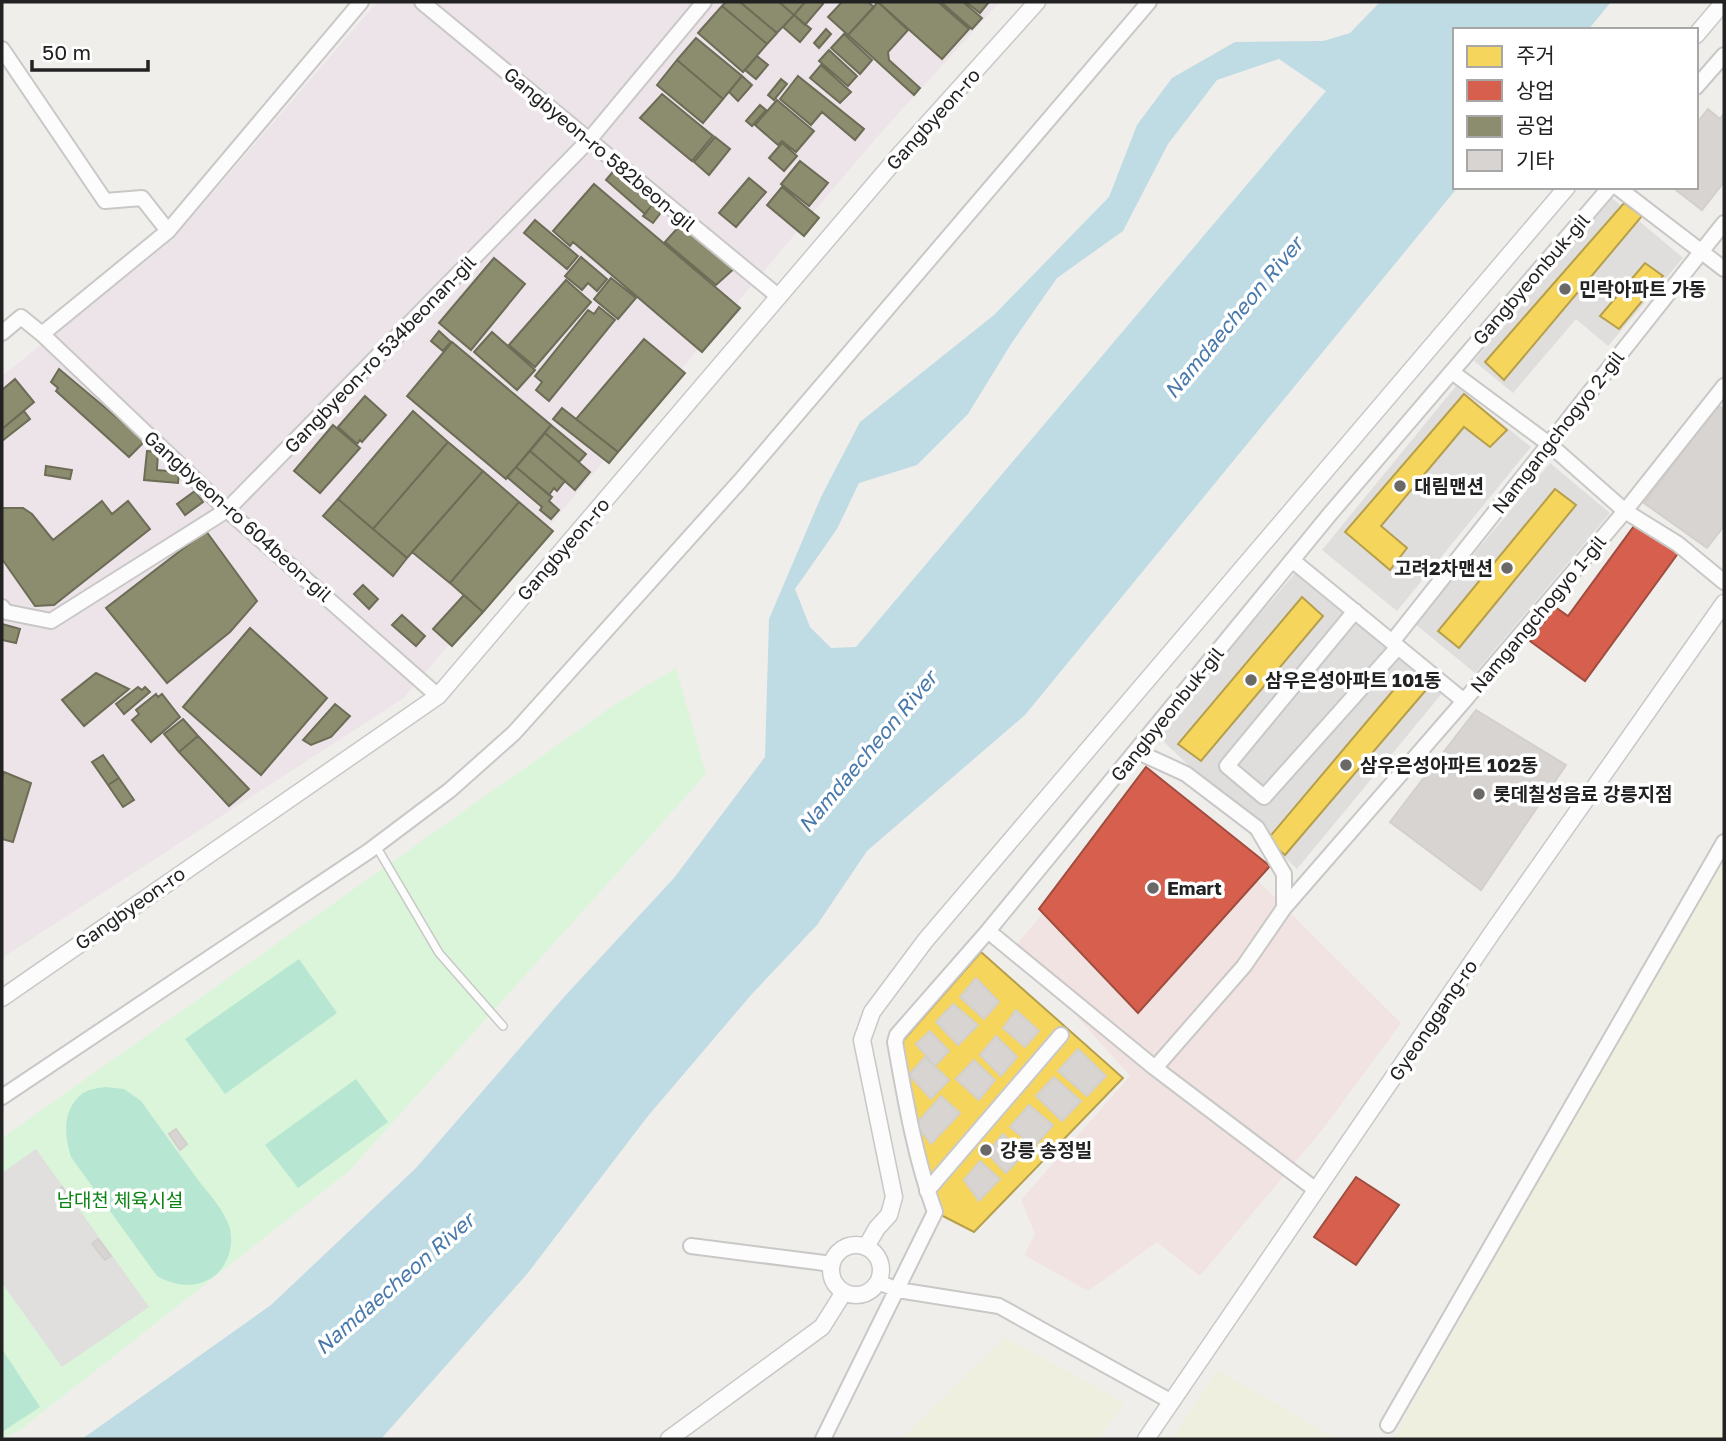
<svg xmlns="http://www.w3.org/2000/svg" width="1726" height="1441" font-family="'Golos Text','Noto Sans KR',sans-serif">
  <rect width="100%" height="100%" fill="#f0eeeb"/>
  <path fill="#dfdedc" d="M1612,198L1683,258L1608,346L1576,319L1513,393L1474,361Z
    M1456,386L1531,447L1397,611L1322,550Z
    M1550,463L1610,513L1475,673L1415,624Z
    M1296,572L1444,691L1297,869L1162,740V729Z"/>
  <path fill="#f1e3e1" d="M1153,776L1401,1023L1323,1129L1200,1276L1157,1242L1088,1291L1024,1255L1035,1234L1021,1200L1130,1076L1015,947Z"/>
  <path fill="#ede4e9" d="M377,2H1000L877,137L404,698L2,958V376L171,241Z"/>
  <path fill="#efefdf" d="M1724,851V1439H1393Z
    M1005,1337L1125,1403L1099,1439H901Z
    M1218,1370L1337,1439H1172Z"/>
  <path fill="#daf5da" d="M676,668L706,774L349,1171L20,1430L2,1439V1138L614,705Z"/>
  <path fill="#b7e6d2" d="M299,959L337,1013L225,1094L185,1039Z
    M356,1079L388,1122L298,1188L265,1145Z
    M105,1087L124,1089L141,1101C160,1127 179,1154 198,1180C210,1195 225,1211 230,1229C234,1246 228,1266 213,1277C195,1289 175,1286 157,1276L71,1157C64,1134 62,1109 83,1093C89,1089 99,1088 105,1087Z
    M2,1349L40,1407L2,1432Z"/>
  <path fill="#e0dfde" d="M36,1149L149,1307L62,1367L2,1283V1173Z"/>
  <path fill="#bfdbe3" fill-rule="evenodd" d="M1380,2H1611L1588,30H1455V187H1458L1025,715L867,851L817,925L751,995L648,1116L527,1274L381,1439H82L271,1305L416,1168L564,997L674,878L765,757L769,619L821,497L860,422L994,315L1109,197L1137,125L1172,78L1235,42L1323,41L1350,33ZM1279,59L1326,91L856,647L831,648L810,627L795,589L837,529L859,483L917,465L968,414L1011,344L1057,278L1123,231L1168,144L1217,80Z"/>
  <path fill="#f6d55c" stroke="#b69f4b" stroke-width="2" d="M1624,203L1642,216L1504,380L1485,362Z
    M1645,263L1663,276L1619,329L1600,316Z
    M1464,394L1507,430L1490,447L1464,427L1381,526L1407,548L1390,570L1345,532Z
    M1555,489L1576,505L1459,648L1438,631Z
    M1302,597L1323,616L1201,761L1178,744Z
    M1407,674L1426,690L1285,855L1267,840Z
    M981,952L1123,1078L974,1232L935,1212L894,1051Z"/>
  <path fill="#d6604d" stroke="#a04d40" stroke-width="2" d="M1637,522L1679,552L1585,681L1530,641L1555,607L1568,616Z
    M1146,767L1270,866L1138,1013L1039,909Z
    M1356,1177L1399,1205L1356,1265L1314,1237Z"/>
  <path fill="#8c8c6e" stroke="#6c6c57" stroke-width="2" d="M726,2H740L777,33L767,44L722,6Z
    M740,2H779L794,15L777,33Z
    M779,2H805L794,15Z
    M805,2H820L823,4L805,25L794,15Z
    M842,2H868L874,7L848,35L828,17Z
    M878,2H938L969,29L942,59Z
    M878,2L908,30L888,52L889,60L920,88L914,95L848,35Z
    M941,2H963L982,18L972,29Z
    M966,2H989L980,13Z
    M722,6L767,44L743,72L698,33Z
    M794,15L811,29L800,42L783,27Z
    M826,29L831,34L819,48L814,43Z
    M844,34L872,60L860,74L831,48Z
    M696,38L742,76L723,99L677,60Z
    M829,50L857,76L848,86L819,61Z
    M757,56L768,65L756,79L745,70Z
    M677,60L723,99L703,123L657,85Z
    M821,65L851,92L840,103L810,78Z
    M742,76L752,85L738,101L729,92Z
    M798,76L864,129L855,140L822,112L811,125L780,99Z
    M781,79L787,84L774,100L768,95Z
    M662,94L713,136L692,161L640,118Z
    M777,100L814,131L796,152L782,141L778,145L755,125Z
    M760,105L766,110L752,126L746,121Z
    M715,137L730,149L709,175L694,162Z
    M782,143L797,156L784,171L769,158Z
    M800,161L828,183L809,206L781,184Z
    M617,167L656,200L645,214L606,180Z
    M749,178L766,192L736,227L719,213Z
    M594,184L740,308L702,352L573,242L570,246L553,231Z
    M782,187L819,218L804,236L767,205Z
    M657,199L666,206L653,223L643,216Z
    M535,220L578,256L567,269L524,233Z
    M684,221L737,266L716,285L665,242Z
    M581,257L607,279L597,291L588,283L582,290L565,276Z
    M494,258L525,284L471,350L439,323Z
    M611,278L636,298L618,319L594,299Z
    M566,280L591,302L535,367L509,345Z
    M599,307L615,320L549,401L536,390L542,382L535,376L588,310L594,314Z
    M439,331L451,342L443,351L431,341Z
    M492,332L535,370L517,390L474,352Z
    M644,339L685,373L618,452L576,419Z
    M452,342L551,425L506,479L407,396Z
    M59,369L145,441L129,457L56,391L58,388L51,382Z
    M15,379L34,402L2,429V390Z
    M365,396L386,415L362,442L360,440L357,444L338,427Z
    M562,408L618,452L609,463L553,419Z
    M24,411L30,419L2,441V429Z
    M413,411L448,442L373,529L338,499Z
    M333,425L360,448L320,493L294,471Z
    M551,425L586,454L579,462L545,433Z
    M545,433L590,472L575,490L530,451Z
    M448,442L483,471L407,558L373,529Z
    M147,451L158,452L157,470L179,472L178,483L144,480Z
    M530,451L565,481L557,491L554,488L549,495L516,467Z
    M46,466L72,470L70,479L45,475Z
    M516,467L552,497L549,501L559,510L551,519L540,510L542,507L507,477Z
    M483,471L519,502L450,583L412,552Z
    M195,491L203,502L185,515L177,504Z
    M338,499L407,558L393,576L323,516Z
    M102,501L112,514L128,501L150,529L54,605L35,606L2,559V508H23L32,514L53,540Z
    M519,502L553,531L483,612L450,583Z
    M206,531L257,601L230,632L167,683L106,608Z
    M363,585L378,599L369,609L354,594Z
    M464,595L483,612L452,646L433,629Z
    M402,615L425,636L416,646L392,625Z
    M2,624L20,629L16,643L2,640Z
    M250,628L327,698L261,775L183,707Z
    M96,673L129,689L84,726L62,700Z
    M138,687L142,690L145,687L150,692L124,714L116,704Z
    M156,694L158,697L162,694L180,717L151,742L132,720L139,714L136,710Z
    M335,704L350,716L331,737L311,745L303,740Z
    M183,719L198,736L179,752L164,734Z
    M198,736L249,789L229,806L179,752Z
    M103,755L119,778L108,785L92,762Z
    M4,772L31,783L13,842L2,839V779Z
    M119,778L134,800L123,807L108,785Z"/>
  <path fill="#d7d4d2" stroke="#d3d0cc" stroke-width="2" d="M1708,109L1720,119L1724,113V182L1702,210L1672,187H1696L1698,147L1696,124Z
    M1718,405L1724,410V526L1707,548L1644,503Z
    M1476,710L1566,765L1481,890L1390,822Z
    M976,978L999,1002L984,1019L960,997Z
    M953,1004L978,1025L958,1045L936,1022Z
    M1016,1010L1039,1031L1025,1047L1003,1028Z
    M930,1031L949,1051L935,1066L916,1044Z
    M996,1036L1017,1057L1001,1076L980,1055Z
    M1078,1049L1106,1076L1087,1096L1058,1071Z
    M925,1057L949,1080L931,1099L909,1075Z
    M974,1060L995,1080L979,1100L956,1079Z
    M1054,1077L1081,1101L1062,1121L1036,1096Z
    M941,1096L960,1113L931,1144L916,1124Z
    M1029,1105L1053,1125L1034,1147L1010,1127Z
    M176,1129L187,1144L180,1150L169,1134Z
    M1003,1134L1024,1154L1006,1173L987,1153Z
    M980,1161L1000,1179L979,1201L964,1180Z
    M62,1187L74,1204L68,1209L56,1192Z
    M98,1239L111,1256L105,1260L92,1244Z"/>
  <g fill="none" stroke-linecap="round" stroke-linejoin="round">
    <g stroke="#c9c8c7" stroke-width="10">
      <path id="service" d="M376,846L439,953L503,1026"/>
    </g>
    <g stroke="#c9c8c7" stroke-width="18">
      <path id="minor" d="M422,2L779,297
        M2,49L105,201L142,198L168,231
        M1696,87L1724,55
        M1617,187L1724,269
        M2,333L21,317L42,334L168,231L361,2
        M42,334L227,510L438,696
        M1452,372L1549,444L1625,511L1678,544L1724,582
        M1292,560L1464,701L1625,511L1724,386
        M2,607L6,612L51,621L227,510L589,140L704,2
        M1355,611L1227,766L1264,797L1398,647
        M1392,642L1724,223
        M1136,751L1186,774L1257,828L1284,874V908L1244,966L1155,1068
        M1284,908L1464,701
        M988,931L1155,1068L1316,1190
        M2,1097L369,851L450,790L514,733L741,480L1149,2
        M927,1191L1061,1035
        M691,1246L832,1264
        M878,1282L898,1290L999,1306L1172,1402
        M1388,1425L1724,842
        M823,1439L935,1212C915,1158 905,1098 895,1042L897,1035L988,931L1330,514L1610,187"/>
    </g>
    <g stroke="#c9c8c7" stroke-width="19">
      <path id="tertiary" d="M1696,35L1724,2
        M2,998L438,696L902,152L1037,2
        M831 1270a25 25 0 1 1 50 0a25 25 0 1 1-50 0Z
        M866,1247L877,1228L889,1215L894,1197L862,1040L872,1012L925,941L1567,187
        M669,1439L822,1327L844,1292
        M1146,1439L1492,933L1724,603"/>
    </g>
    <use href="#service" stroke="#fdfcfc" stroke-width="7"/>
    <use href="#minor" stroke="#fdfcfc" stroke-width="14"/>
    <use href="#tertiary" stroke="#fdfcfc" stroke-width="16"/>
  </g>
  <g fill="#6a6968" stroke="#fff" stroke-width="2.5">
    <circle cx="1565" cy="289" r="7"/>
    <circle cx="1400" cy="486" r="7"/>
    <circle cx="1507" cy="568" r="7"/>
    <circle cx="1251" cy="680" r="7"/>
    <circle cx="1346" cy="765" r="7"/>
    <circle cx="1479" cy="794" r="7"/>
    <circle cx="1153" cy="888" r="7"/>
    <circle cx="986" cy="1150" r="7"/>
  </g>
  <g text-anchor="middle" stroke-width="7" stroke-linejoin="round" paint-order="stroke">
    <g font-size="19" fill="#222" stroke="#fff">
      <text transform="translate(933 119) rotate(-48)" y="7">Gangbyeon-ro</text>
      <text transform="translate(600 149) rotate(40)" y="7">Gangbyeon-ro 582beon-gil</text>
      <text transform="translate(1531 279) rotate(-49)" y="7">Gangbyeonbuk-gil</text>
      <text transform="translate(380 354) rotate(-46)" y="7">Gangbyeon-ro 534beonan-gil</text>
      <text transform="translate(1558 432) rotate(-52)" y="7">Namgangchogyo 2-gil</text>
      <text transform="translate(238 516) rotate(42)" y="7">Gangbyeon-ro 604beon-gil</text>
      <text transform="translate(563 549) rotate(-49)" y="7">Gangbyeon-ro</text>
      <text transform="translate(1538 614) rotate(-50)" y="7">Namgangchogyo 1-gil</text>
      <text transform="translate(1167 714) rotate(-51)" y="7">Gangbyeonbuk-gil</text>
      <text transform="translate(130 908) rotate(-35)" y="7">Gangbyeon-ro</text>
      <text transform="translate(1433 1020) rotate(-56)" y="7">Gyeonggang-ro</text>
    </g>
    <g font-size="19" font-weight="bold" fill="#222" stroke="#fff" text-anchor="start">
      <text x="1579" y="296">민락아파트 가동</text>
      <text x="1414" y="493">대림맨션</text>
      <text x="1493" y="575" text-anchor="end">고려2차맨션</text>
      <text x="1265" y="687">삼우은성아파트 101동</text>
      <text x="1360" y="772">삼우은성아파트 102동</text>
      <text x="1493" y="801">롯데칠성음료 강릉지점</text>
      <text x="1167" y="895">Emart</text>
      <text x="1000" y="1157">강릉 송정빌</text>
    </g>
    <g font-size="19" fill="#0c8416" stroke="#fff">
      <text x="120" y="1207">남대천 체육시설</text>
    </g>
    <g font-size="21" font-style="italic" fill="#4a7aab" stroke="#fff">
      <text transform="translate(1234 318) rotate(-50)" y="7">Namdaecheon River</text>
      <text transform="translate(868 752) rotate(-50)" y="7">Namdaecheon River</text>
      <text transform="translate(395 1284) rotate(-41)" y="7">Namdaecheon River</text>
    </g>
  </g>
  <rect width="1726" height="1441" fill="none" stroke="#222222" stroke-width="7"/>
  <rect x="1453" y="28" width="245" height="161" fill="#ffffff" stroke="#a7a7a7" stroke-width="2"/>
  <rect x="1467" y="46" width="35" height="21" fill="#f6d55c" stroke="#a7a7a7" stroke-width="2"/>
  <text x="1516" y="63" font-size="21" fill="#222222">주거</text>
  <rect x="1467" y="80" width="35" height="21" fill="#d6604d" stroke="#a7a7a7" stroke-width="2"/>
  <text x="1516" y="98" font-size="21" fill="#222222">상업</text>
  <rect x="1467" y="116" width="35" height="21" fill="#8c8c6e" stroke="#a7a7a7" stroke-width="2"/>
  <text x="1516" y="133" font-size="21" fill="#222222">공업</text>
  <rect x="1467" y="150" width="35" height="21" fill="#d7d4d2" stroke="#a7a7a7" stroke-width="2"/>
  <text x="1516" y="168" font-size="21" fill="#222222">기타</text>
  <path d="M32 60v10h116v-10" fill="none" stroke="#222222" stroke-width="3.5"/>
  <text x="42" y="60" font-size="21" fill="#222222" stroke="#ffffff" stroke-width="5" paint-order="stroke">50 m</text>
</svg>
